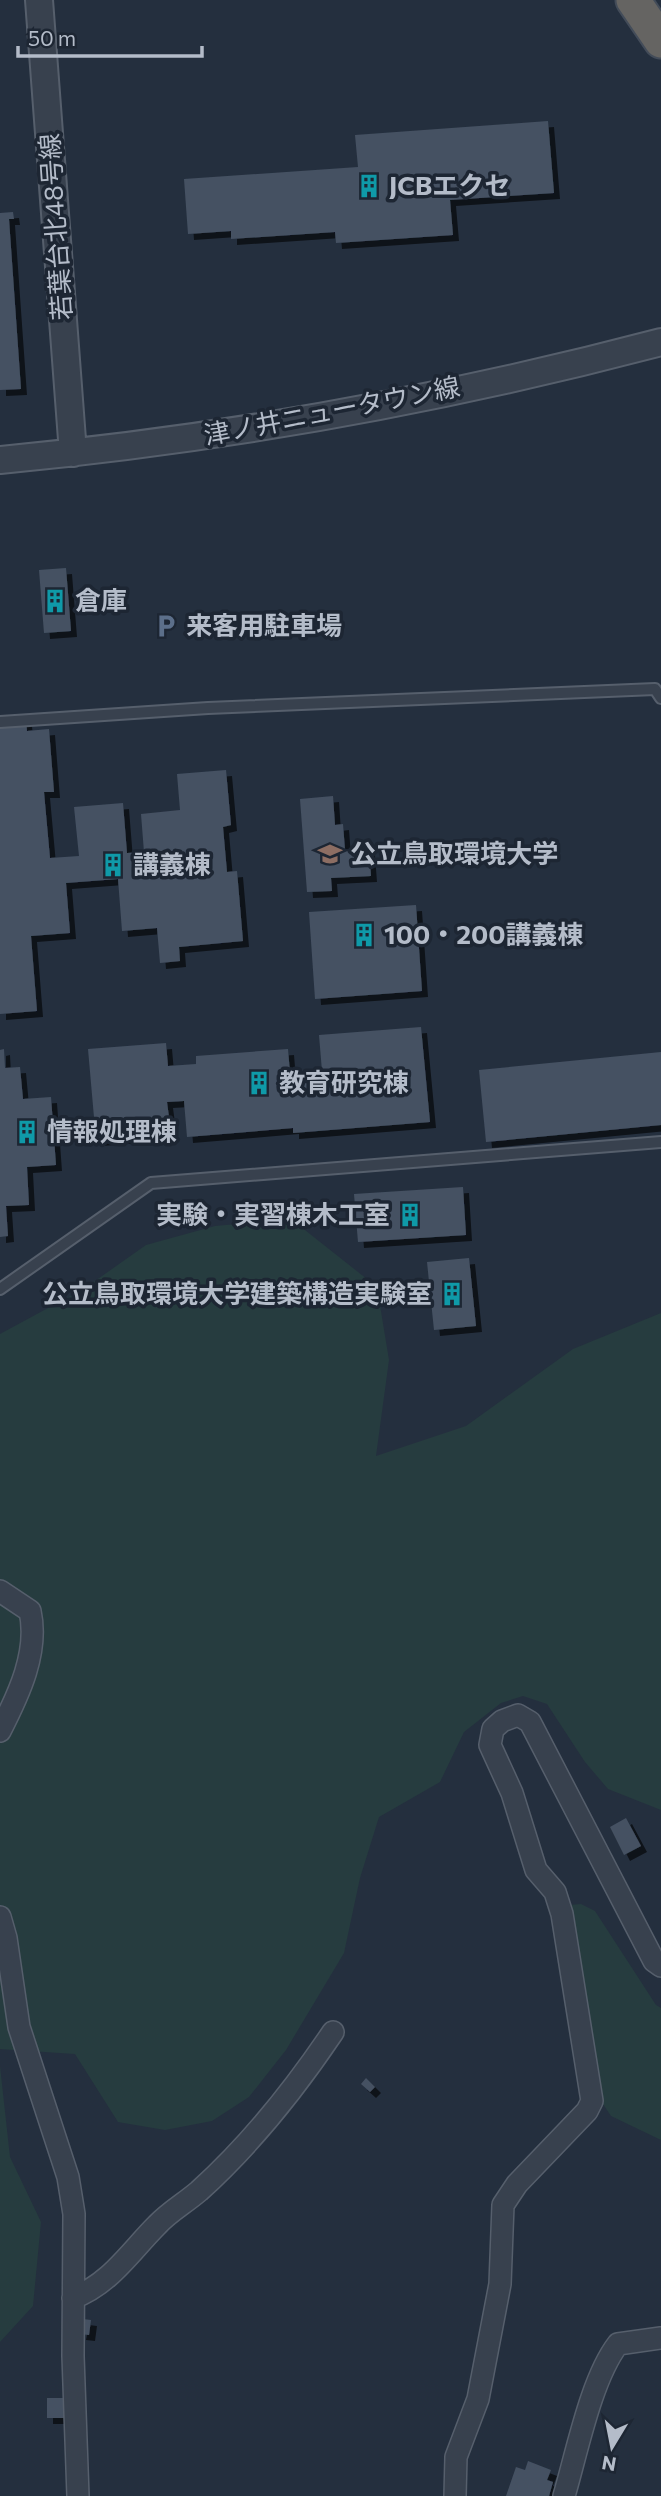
<svg xmlns="http://www.w3.org/2000/svg" width="661" height="2496" font-family="Commissioner,'Noto Sans JP',sans-serif">
  <defs>
    <filter id="shadow"><feDropShadow dx="6" dy="6" stdDeviation="0" flood-color="#0009"/></filter>
  </defs>
  <rect width="100%" height="100%" fill="#242f3e"/>
  <path fill="#263c3f" d="M291,1219L377,1287L389,1360L376,1456L466,1426L573,1349L661,1313V1810L608,1789L585,1762L547,1704L523,1696L501,1703L464,1732L440,1782L379,1817L360,1878L344,1953L286,2050L249,2097L212,2121L165,2130L118,2122L75,2054L0,2049V1334L85,1288L146,1245L215,1226Z
    M581,1904L595,1911L656,2005L661,2008V2140L611,2116L601,2101L569,1905Z
    M0,2066L10,2157L41,2222L33,2306L0,2342Z"/>
  <path fill="#455162" filter="url(#shadow)" d="M548,121L554,193L450,200L453,235L336,243L335,232L231,239V231L188,234L184,179L358,167L355,135Z
    M13,212L14,219H9L21,389L0,390V213Z
    M66,568L71,631L44,633L39,570Z
    M26,720L27,731L49,729L54,792H44L50,858L79,856L74,807L123,803L127,853L144,852L141,814L180,810L177,774L226,770L231,825L223,827L227,872L237,871L243,941L179,947L180,961L160,963L157,928L122,931L118,879L66,883L70,933L31,936L37,1011L0,1014V723Z
    M333,796L335,825L343,824L345,850L369,849L371,876L331,878L332,891L307,892L300,799Z
    M416,905L422,991L315,999L309,912Z
    M421,1027L430,1122L293,1133V1128L187,1137L184,1101L167,1102L169,1117L160,1118L161,1135L96,1140L88,1049L166,1043L168,1066L196,1064V1056L288,1049L290,1073L322,1071L319,1035Z
    M4,1049L5,1068L20,1067L23,1099L51,1097L56,1165L27,1167L29,1205L6,1206L8,1236L0,1237V1050Z
    M661,1052V1125L486,1142L479,1070Z
    M463,1187L466,1235L358,1242L354,1194Z
    M469,1258L476,1326L434,1330L427,1262Z
    M626,1818L641,1846L624,1855L610,1827Z
    M366,2078L375,2087L370,2092L361,2084Z
    M83,2319L91,2320L89,2335L80,2334Z
    M47,2398H67V2418H47Z
    M528,2461L551,2470L547,2480L553,2482L549,2496H506L516,2467L525,2470Z"/>
  <g fill="none" stroke-linecap="round" stroke-linejoin="round">
    <g stroke="#565f6c" stroke-width="14">
      <path id="service" d="M0,722L208,708L655,689L661,698
        M0,1289L151,1183L661,1142"/>
    </g>
    <g stroke="#565f6c" stroke-width="24">
      <path id="minor" d="M0,1591L30,1611C39,1652 19,1694 0,1731
        M0,1917L6,1938L19,2027L68,2177L74,2214L73,2356L78,2496
        M73,2298C110,2284 130,2252 157,2225C169,2212 185,2203 199,2191C251,2144 294,2090 333,2032
        M455,2496L456,2457L478,2399L500,2284L503,2205L517,2184L587,2111L592,2101L562,1914L555,1892L536,1870L512,1793L490,1745L493,1729L502,1721L518,1715L530,1722L654,1961L661,1966
        M564,2496C577,2452 591,2379 618,2344L661,2338"/>
    </g>
    <g stroke="#565f6c" stroke-width="30">
      <path id="tertiary" d="M39,0L73,453
        M0,460C222,439 445,399 661,342"/>
    </g>
    <g stroke="#434c59" stroke-width="37">
      <path id="trunk" d="M633,0L661,41"/>
    </g>
    <use href="#service" stroke="#38414e" stroke-width="10"/>
    <use href="#minor" stroke="#38414e" stroke-width="21"/>
    <use href="#tertiary" stroke="#38414e" stroke-width="26"/>
    <use href="#trunk" stroke="#656462" stroke-width="33"/>
  </g>
  <defs>
    <g id="building-bare" transform="scale(1.89)"><path d="M-4-6H4V6H1V3H-1V6H-4ZM-2.5-4.3h1.7v1.8h-1.7ZM.8-4.3h1.7v1.8H.8ZM-2.5-1h1.7V.8h-1.7ZM.8-1h1.7V.8H.8Z" fill="#0f9aa8" stroke="#1d2633" stroke-width="2.5" paint-order="stroke"/></g>
    <g id="parking-bare" transform="scale(1.89)"><path d="M-3.5-5.5H1a3.5 3.5 0 0 1 0 7H-1V5.5H-3.5ZM-1-3.4V-.6H.8a1.4 1.4 0 0 0 0-2.8Z" fill="#5c6f8a" stroke="#1d2633" stroke-width="2.5" paint-order="stroke"/></g>
    <g id="school-bare" transform="scale(1.89)"><path d="M0-5L7-2L0 1L-7-2ZM-4 1L0 2.5L4 1V4Q0 6-4 4Z" fill="#8d6e63" stroke="#1d2633" stroke-width="2.5" paint-order="stroke"/></g>
  </defs>
  <g fill-rule="evenodd">
    <use href="#building-bare" x="369" y="186"/>
    <use href="#building-bare" x="55" y="601"/>
    <use href="#parking-bare" x="166" y="626"/>
    <use href="#school-bare" x="330" y="854"/>
    <use href="#building-bare" x="113" y="865"/>
    <use href="#building-bare" x="364" y="935"/>
    <use href="#building-bare" x="259" y="1083"/>
    <use href="#building-bare" x="27" y="1132"/>
    <use href="#building-bare" x="410" y="1215"/>
    <use href="#building-bare" x="452" y="1294"/>
  </g>
  <g text-anchor="middle" stroke-width="7" stroke-linejoin="round" paint-order="stroke">
    <g font-size="26" font-weight="bold" fill="#b4bcc9" stroke="#1d2633" text-anchor="start">
      <text x="389" y="195">JCBエクセ</text>
      <text x="75" y="610">倉庫</text>
      <text x="186" y="635">来客用駐車場</text>
      <text x="350" y="863">公立鳥取環境大学</text>
      <text x="133" y="874">講義棟</text>
      <text x="384" y="944">100・200講義棟</text>
      <text x="279" y="1092">教育研究棟</text>
      <text x="47" y="1141">情報処理棟</text>
      <text x="390" y="1224" text-anchor="end">実験・実習棟木工室</text>
      <text x="432" y="1303" text-anchor="end">公立鳥取環境大学建築構造実験室</text>
    </g>
    <g font-size="26" fill="#b4bcc9" stroke="#1d2633">
      <text transform="translate(56 227) rotate(-94)" y="9">若葉台北48号線</text>
      <text transform="translate(332 411) rotate(-11)" y="9">津ノ井ニュータウン線</text>
    </g>
  </g>
  <g transform="translate(612 2447) rotate(190)" stroke="#1d2633" stroke-width="5" paint-order="stroke">
  <path d="M0-5L12 26L0 18L-12 26Z" fill="#b4bcc9"/>
  <text y="-10" font-size="19" font-weight="bold" text-anchor="middle" fill="#b4bcc9">N</text>
  </g>
  <path d="M18 46v10h184v-10" fill="none" stroke="#b4bcc9" stroke-width="3.5"/>
  <text x="28" y="46" font-size="21" fill="#b4bcc9" stroke="#1d2633" stroke-width="5" paint-order="stroke">50 m</text>
</svg>
